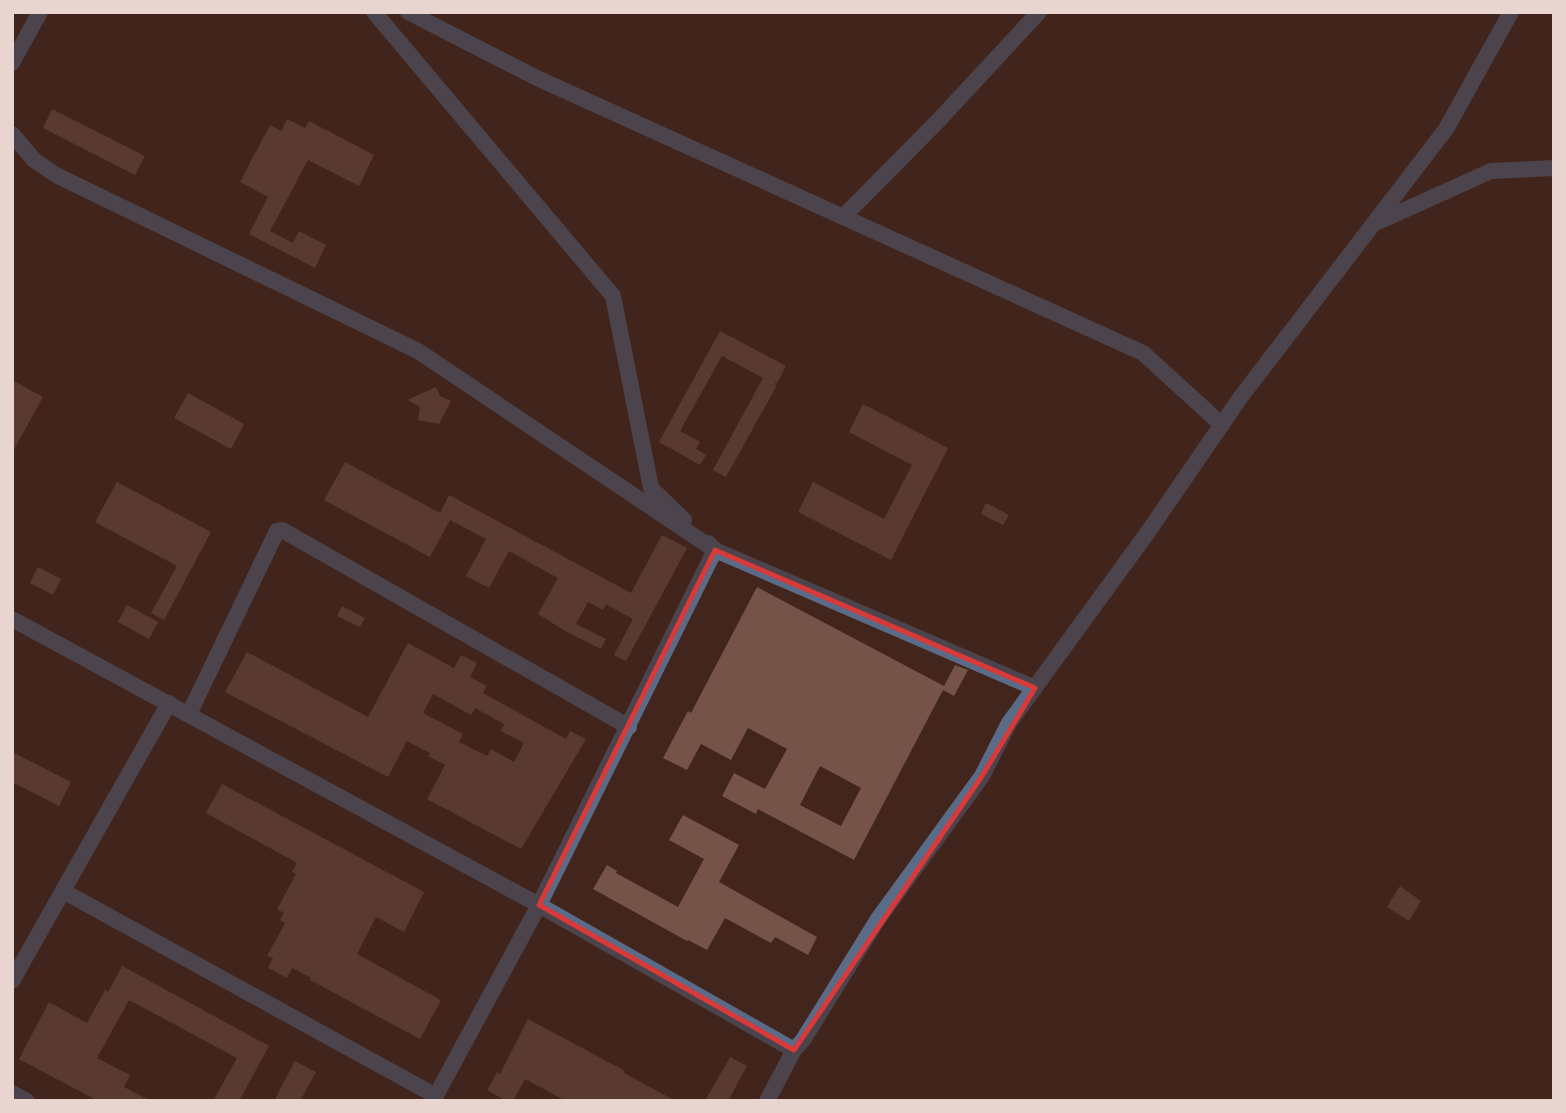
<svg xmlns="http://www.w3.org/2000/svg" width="1566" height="1113" font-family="Ubuntu,sans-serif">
  <rect width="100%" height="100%" fill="#42251c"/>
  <path fill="#755349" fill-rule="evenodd" d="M52,109L145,156L135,175L43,128Z
    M287,119L305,128L309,121L374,155L359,186L308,160L270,231L293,243L299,231L326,245L315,268L249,234L268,197L240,182L270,125L281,131Z
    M720,331L786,366L777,383L775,382L776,387L726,477L713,470L763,378L722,356L680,431L700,442L696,449L706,455L700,465L659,442Z
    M12,380L43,397L12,453Z
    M436,387L440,396L451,401L439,424L418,420L420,407L407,400Z
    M188,393L244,424L231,449L174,418Z
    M863,404L948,448L891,560L798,512L813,482L884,519L912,465L849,432Z
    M345,462L440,513L449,495L631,593L662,535L687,548L626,661L614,655L633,619L606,604L603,610L588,602L576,624L606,639L601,649L565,631L538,614L558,578L509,551L489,588L466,576L486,539L450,520L430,557L324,500Z
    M117,482L211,532L164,620L151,613L177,566L95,522Z
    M986,503L1009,515L1003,525L981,514Z
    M38,567L61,579L53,595L30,583Z
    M757,587L944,686L955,665L968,670L954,696L943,690L854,860L758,809L756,814L722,796L734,773L765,789L787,749L748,728L731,760L701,744L687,770L663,758L688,711L691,713ZM820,766L861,788L841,826L800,805Z
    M127,605L158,622L149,639L118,622Z
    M342,606L365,618L360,627L337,616Z
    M408,643L454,668L461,655L477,663L470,677L487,686L483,693L566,739L570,731L586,739L521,849L427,799L445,765L428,756L430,753L407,741L388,777L225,692L247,652L368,717ZM433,694L471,715L475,708L504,724L501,731L524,743L514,762L491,749L487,756L459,742L463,734L423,713Z
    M12,752L71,782L59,806L12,782Z
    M222,784L424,892L404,932L376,917L357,954L441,1000L420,1039L310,980L311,978L292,968L287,978L268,968L273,958L267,956L285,923L280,920L284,913L277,909L296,874L292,872L297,863L206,813Z
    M683,815L739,845L719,882L817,937L808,955L775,937L771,943L725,918L707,950L688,940L687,941L593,889L607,865L617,871L616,873L678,907L704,859L669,840Z
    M1400,886L1421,901L1409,921L1387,907Z
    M122,966L269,1046L239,1101H213L237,1058L129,1000L97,1058L130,1075L124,1087L151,1101H98L19,1059L49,1002L87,1023L105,990L108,992Z
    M528,1019L625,1071L624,1073L676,1101H566L525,1079L513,1101H506L487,1090L497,1072L500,1074Z
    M730,1057L747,1066L728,1101H705Z
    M295,1061L316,1072L300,1101H274Z"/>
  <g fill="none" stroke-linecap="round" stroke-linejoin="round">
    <path stroke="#5a6b87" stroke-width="16" d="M374,12L613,296L651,488L684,520
      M408,12L537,78L1143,353L1222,425
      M12,63L40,12
      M12,134L34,160L56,175L418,351L715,550L539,905L433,1101
      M843,217L937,122L1039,12
      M1378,222L1491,171L1554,168
      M708,543L715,550L1035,688
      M12,619L539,905L794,1050
      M189,714L277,531L282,530L629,727
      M63,891L436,1096
      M12,981L169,703
      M12,1093L27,1101
      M767,1101L794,1050L803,1040L878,919L982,776L1009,723L1148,532L1240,398L1446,129L1511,12"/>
  </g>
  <path d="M0 0H1566V1113H0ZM715,550L1035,688L982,776L794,1050L539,905Z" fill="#42251c" fill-opacity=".55" fill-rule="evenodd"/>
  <path fill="none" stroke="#d83939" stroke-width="5" stroke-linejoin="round" d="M715,550L1035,688L982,776L794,1050L539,905Z"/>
  <rect width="1566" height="1113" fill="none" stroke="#e9d5cf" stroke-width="28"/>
</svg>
